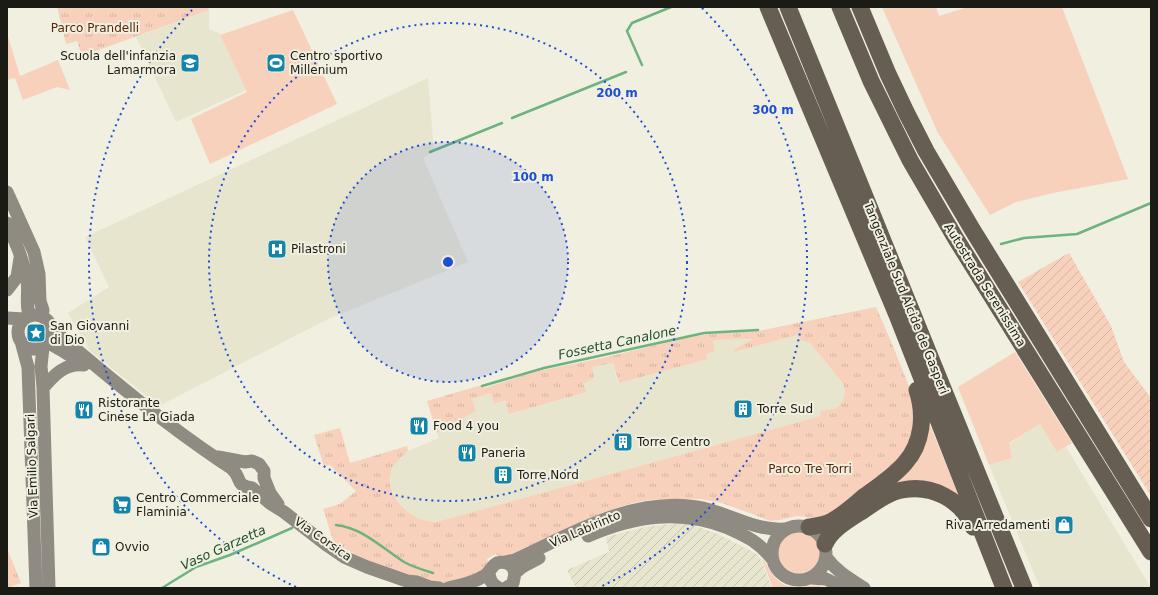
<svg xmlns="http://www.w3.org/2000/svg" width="1158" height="595" font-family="'DejaVu Sans',sans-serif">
  <defs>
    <pattern id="industrial-furrows" width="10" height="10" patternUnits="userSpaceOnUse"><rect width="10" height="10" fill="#e8e5ce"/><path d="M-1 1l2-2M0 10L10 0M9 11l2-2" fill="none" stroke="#c6c4b0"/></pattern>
    <pattern id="park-tufts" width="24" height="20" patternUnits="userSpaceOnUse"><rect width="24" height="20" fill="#f7d1bc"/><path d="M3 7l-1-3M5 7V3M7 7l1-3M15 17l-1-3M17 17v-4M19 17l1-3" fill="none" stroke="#d3b3a1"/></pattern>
    <pattern id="garden-furrows" width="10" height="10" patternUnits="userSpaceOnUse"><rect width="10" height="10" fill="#f7d1bc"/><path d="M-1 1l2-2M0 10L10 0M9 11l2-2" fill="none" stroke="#d3b3a1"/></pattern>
  </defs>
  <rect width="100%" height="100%" fill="#f1efe0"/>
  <path fill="#e8e5ce" d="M209,10V29L219,33L246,90L176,122L136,37Z
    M428,78L434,152L423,158L468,262L328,319L159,406L89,350L68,313L109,287L85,237Z
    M798,335L800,340L810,343L842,382L845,390L843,400L839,406L833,409L821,411L822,416L436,522L421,520L410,514L399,502L390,487L389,476L395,464L402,456L408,451L439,438L437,433L476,411L472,399L491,393L505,400L510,414L587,392L583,384L592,367L613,363L618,383L708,359L706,354L711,340L754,339L733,350L734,352Z
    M1040,424L1057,451L1066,447L1151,588H1040L989,465L1012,458L1009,444Z"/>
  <path fill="url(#industrial-furrows)" d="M671,524H690L701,528L718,534L757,554L761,560L772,588H576L567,570L609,552L606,537L649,526Z"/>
  <path fill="#f7d1bc" d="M882,7H936L939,16L968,7H1062L1128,179L1053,193L1016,202L990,215L938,133Z
    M293,10L337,104L210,164L191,119L247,92L220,35Z
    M7,33L20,76L58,60L70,90L57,87L23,100L15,78L7,80Z
    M1015,352L1072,443L1057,452L1040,424L1009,443L1012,458L989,465L958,387Z
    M927,418L961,501L888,490Z
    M778 552a21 21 0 1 1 42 0a21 21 0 1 1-42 0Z
    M763,559C771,572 778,588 797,587C805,587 813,585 821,585L819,588H773L762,560Z"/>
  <path fill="url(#park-tufts)" d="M57,7H208L209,10L82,56L77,41L66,44Z
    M876,307L893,346L912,394L916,418L910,443L894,464L828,516L814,518L797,516L780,520L771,521L722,503L701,499H664L649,500L628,504L592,517L515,556L501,557L495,554L487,559L489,565L483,572L445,583L437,582L428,581L376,565L334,543L323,509L340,504L356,491L330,465L324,466L314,435L340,428L350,463L407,446L408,451C401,457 391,466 390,476C386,492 406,514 420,519C425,521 431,521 436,522L821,416L820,411L833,409L839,406L843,400L845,390L842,382L810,343L800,340L798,335L734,352L733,350L753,339L712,340L715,351L706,354L708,359L619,383L613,363L592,367L594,378L583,384L587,392L509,414L505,400L494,404L491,393L472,399L476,411L437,433L427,401L482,385L484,388L534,372L602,358L690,337L709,334L758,331Z
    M7,548L21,583L8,588H7Z"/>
  <path fill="url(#garden-furrows)" d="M1069,253L1111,326L1124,362L1151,398V496L1018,282Z
    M26 333a9 9 0 1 1 18 0a9 9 0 1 1-18 0Z"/>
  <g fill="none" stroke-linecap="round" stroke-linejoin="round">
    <path stroke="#6db380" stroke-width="2.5" d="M642,65L627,31L632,23L671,7
      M512,118L626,72
      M430,152L502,123
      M1001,244L1024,238L1077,234L1151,203
      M482,386L544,368L704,333L758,330
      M336,525C363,528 382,548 404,562C413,567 423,570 433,573
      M162,588L196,567L230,555L292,528"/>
    <path stroke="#8f8a82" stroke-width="13" d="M7,192L34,252L39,274L40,301L43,310L42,316
      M7,223C15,241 23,259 27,279C29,289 25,308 30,316
      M7,290L17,277L20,258
      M18 332a17 17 0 1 1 34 0a17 17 0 1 1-34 0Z
      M7,318L24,319
      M52,327L59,335C111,379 165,424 222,462C226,465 231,467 234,471C242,480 235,485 252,488L271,504L284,512L328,546L344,557L367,567L407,581L417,582L430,587L439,588
      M49,343L63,351L83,364
      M22,345L28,367L36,588
      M43,347L41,366L43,388L49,588
      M43,388C54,375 65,363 84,365
      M218,457L245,462L252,461L259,464L264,471V478L270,493L278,504
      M772 553a27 27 0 1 1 54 0a27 27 0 1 1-54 0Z
      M588,536C635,516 680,509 728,528C748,537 759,542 773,560
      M826,557C836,571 850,579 864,588
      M505,562L515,560C571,534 632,497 697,507C728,512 752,531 785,529
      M489,572C489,580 492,585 499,588
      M515,573L522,567L539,558
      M811,578L826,579L844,588
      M448,588C458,586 475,582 484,576C490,573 491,566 497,563C503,561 508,563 512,566L515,573L513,583L506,588"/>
    <path stroke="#665e53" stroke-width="17" d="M768,7L897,315L1004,588
      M788,7L1024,588
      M840,7L871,81L910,160L956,239L1151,552
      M860,7L888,74L906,112L926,151L972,229L1151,519
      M809,527C816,526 824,525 830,522C841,517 855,504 865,496C879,486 894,476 905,463C923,443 925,414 917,390
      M825,544C831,530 847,521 859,513C872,505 886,493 902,490C931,484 961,499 973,527"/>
  </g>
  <circle cx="448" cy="262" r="120" fill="#1d4ed8" fill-opacity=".12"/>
  <g fill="none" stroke="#1d4ed8" stroke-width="2" stroke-dasharray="2 4">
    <circle cx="448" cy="262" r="120"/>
    <circle cx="448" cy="262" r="239"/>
    <path d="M296 587A359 359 0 0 1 194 8M702 8A359 359 0 0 1 600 587"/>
  </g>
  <defs>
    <g id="school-square" transform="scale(1)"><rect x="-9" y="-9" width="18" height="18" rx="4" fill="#1185ab" stroke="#f1efe0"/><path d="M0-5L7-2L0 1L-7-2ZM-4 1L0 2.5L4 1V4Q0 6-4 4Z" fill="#fff"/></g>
    <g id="stadium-square" transform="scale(1)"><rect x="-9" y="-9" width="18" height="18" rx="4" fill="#1185ab" stroke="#f1efe0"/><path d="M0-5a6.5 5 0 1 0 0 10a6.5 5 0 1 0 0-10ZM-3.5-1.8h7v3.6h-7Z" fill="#fff"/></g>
    <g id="hospital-square" transform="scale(1)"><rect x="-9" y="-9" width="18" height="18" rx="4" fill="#1185ab" stroke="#f1efe0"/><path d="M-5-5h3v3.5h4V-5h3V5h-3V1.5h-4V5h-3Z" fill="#fff"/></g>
    <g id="sight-square" transform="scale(1)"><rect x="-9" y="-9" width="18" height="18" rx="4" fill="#1185ab" stroke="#f1efe0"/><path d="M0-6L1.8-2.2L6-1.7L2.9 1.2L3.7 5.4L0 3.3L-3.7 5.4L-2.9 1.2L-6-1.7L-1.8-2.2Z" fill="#fff"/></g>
    <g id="building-square" transform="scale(1)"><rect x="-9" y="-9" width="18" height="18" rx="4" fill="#1185ab" stroke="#f1efe0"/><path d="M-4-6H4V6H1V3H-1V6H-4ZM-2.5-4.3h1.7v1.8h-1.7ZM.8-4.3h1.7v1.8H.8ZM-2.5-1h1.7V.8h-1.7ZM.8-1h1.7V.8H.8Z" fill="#fff"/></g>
    <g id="restaurant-square" transform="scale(1)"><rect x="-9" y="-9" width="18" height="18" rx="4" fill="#1185ab" stroke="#f1efe0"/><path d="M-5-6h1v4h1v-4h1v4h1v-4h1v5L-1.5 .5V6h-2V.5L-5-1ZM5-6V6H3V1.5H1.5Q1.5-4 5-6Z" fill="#fff"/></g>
    <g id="supermarket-square" transform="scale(1)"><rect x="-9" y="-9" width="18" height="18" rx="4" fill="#1185ab" stroke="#f1efe0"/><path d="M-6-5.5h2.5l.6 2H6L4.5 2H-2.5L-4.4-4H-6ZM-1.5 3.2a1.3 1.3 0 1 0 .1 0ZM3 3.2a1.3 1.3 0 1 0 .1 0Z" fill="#fff"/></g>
    <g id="shop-square" transform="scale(1)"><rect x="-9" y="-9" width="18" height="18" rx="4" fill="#1185ab" stroke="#f1efe0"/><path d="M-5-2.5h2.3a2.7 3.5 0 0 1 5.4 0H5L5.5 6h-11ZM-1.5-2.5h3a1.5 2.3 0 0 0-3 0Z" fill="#fff"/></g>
  </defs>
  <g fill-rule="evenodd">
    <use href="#school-square" x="190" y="63"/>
    <use href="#stadium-square" x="276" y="63"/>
    <use href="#hospital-square" x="277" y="249"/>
    <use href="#sight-square" x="36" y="333"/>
    <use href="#building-square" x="743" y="409"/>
    <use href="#restaurant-square" x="84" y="410"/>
    <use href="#restaurant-square" x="419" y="426"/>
    <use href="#building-square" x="623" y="442"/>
    <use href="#restaurant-square" x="467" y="453"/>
    <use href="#building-square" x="503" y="475"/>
    <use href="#supermarket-square" x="122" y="505"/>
    <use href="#shop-square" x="1064" y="525"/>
    <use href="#shop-square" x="101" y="547"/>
  </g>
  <g text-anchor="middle" stroke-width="4" stroke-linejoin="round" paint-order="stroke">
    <g font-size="12" fill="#572909" stroke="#f1efe0">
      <text x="95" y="32">Parco Prandelli</text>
      <text x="810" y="473">Parco Tre Torri</text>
    </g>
    <g font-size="12" fill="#1b1b15" stroke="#f1efe0" text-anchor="start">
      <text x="176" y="60" text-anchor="end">Scuola dell'infanzia<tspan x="176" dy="14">Lamarmora</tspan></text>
      <text x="290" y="60">Centro sportivo<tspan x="290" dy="14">Millenium</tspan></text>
      <text x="291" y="253">Pilastroni</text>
      <text x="50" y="330">San Giovanni<tspan x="50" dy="14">di Dio</tspan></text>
      <text x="98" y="407">Ristorante<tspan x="98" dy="14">Cinese La Giada</tspan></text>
      <text x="757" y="413">Torre Sud</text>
      <text x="433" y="430">Food 4 you</text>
      <text x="637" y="446">Torre Centro</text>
      <text x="481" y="457">Paneria</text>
      <text x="517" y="479">Torre Nord</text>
      <text x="136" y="502">Centro Commerciale<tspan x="136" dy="14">Flaminia</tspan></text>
      <text x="1050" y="529" text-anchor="end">Riva Arredamenti</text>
      <text x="115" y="551">Ovvio</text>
    </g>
    <g font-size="12" fill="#1b1b15" stroke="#f1efe0">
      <text transform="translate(985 285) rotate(58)" y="4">Autostrada Serenissima</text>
      <text transform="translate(906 298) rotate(68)" y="4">Tangenziale Sud Alcide de Gasperi</text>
      <text transform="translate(32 466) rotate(-92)" y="4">Via Emilio Salgari</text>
      <text transform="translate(585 529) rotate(-23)" y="4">Via Labirinto</text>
      <text transform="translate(323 539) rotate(35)" y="4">Via Corsica</text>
    </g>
    <g font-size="13" font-style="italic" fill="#1d502e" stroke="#f1efe0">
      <text transform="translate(617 342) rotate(-12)" y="5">Fossetta Canalone</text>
      <text transform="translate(223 547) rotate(-24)" y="5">Vaso Garzetta</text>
    </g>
  </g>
  <circle cx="448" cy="262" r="6" fill="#1d4ed8" stroke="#f1efe0" stroke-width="2"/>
  <g font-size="12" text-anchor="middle" font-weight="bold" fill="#1d4ed8" stroke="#f1efe0" stroke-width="4" stroke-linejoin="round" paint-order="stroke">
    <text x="617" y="97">200 m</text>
    <text x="773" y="114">300 m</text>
    <text x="533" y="181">100 m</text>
  </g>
  <rect width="1158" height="595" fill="none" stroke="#1b1b15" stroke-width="16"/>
</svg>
